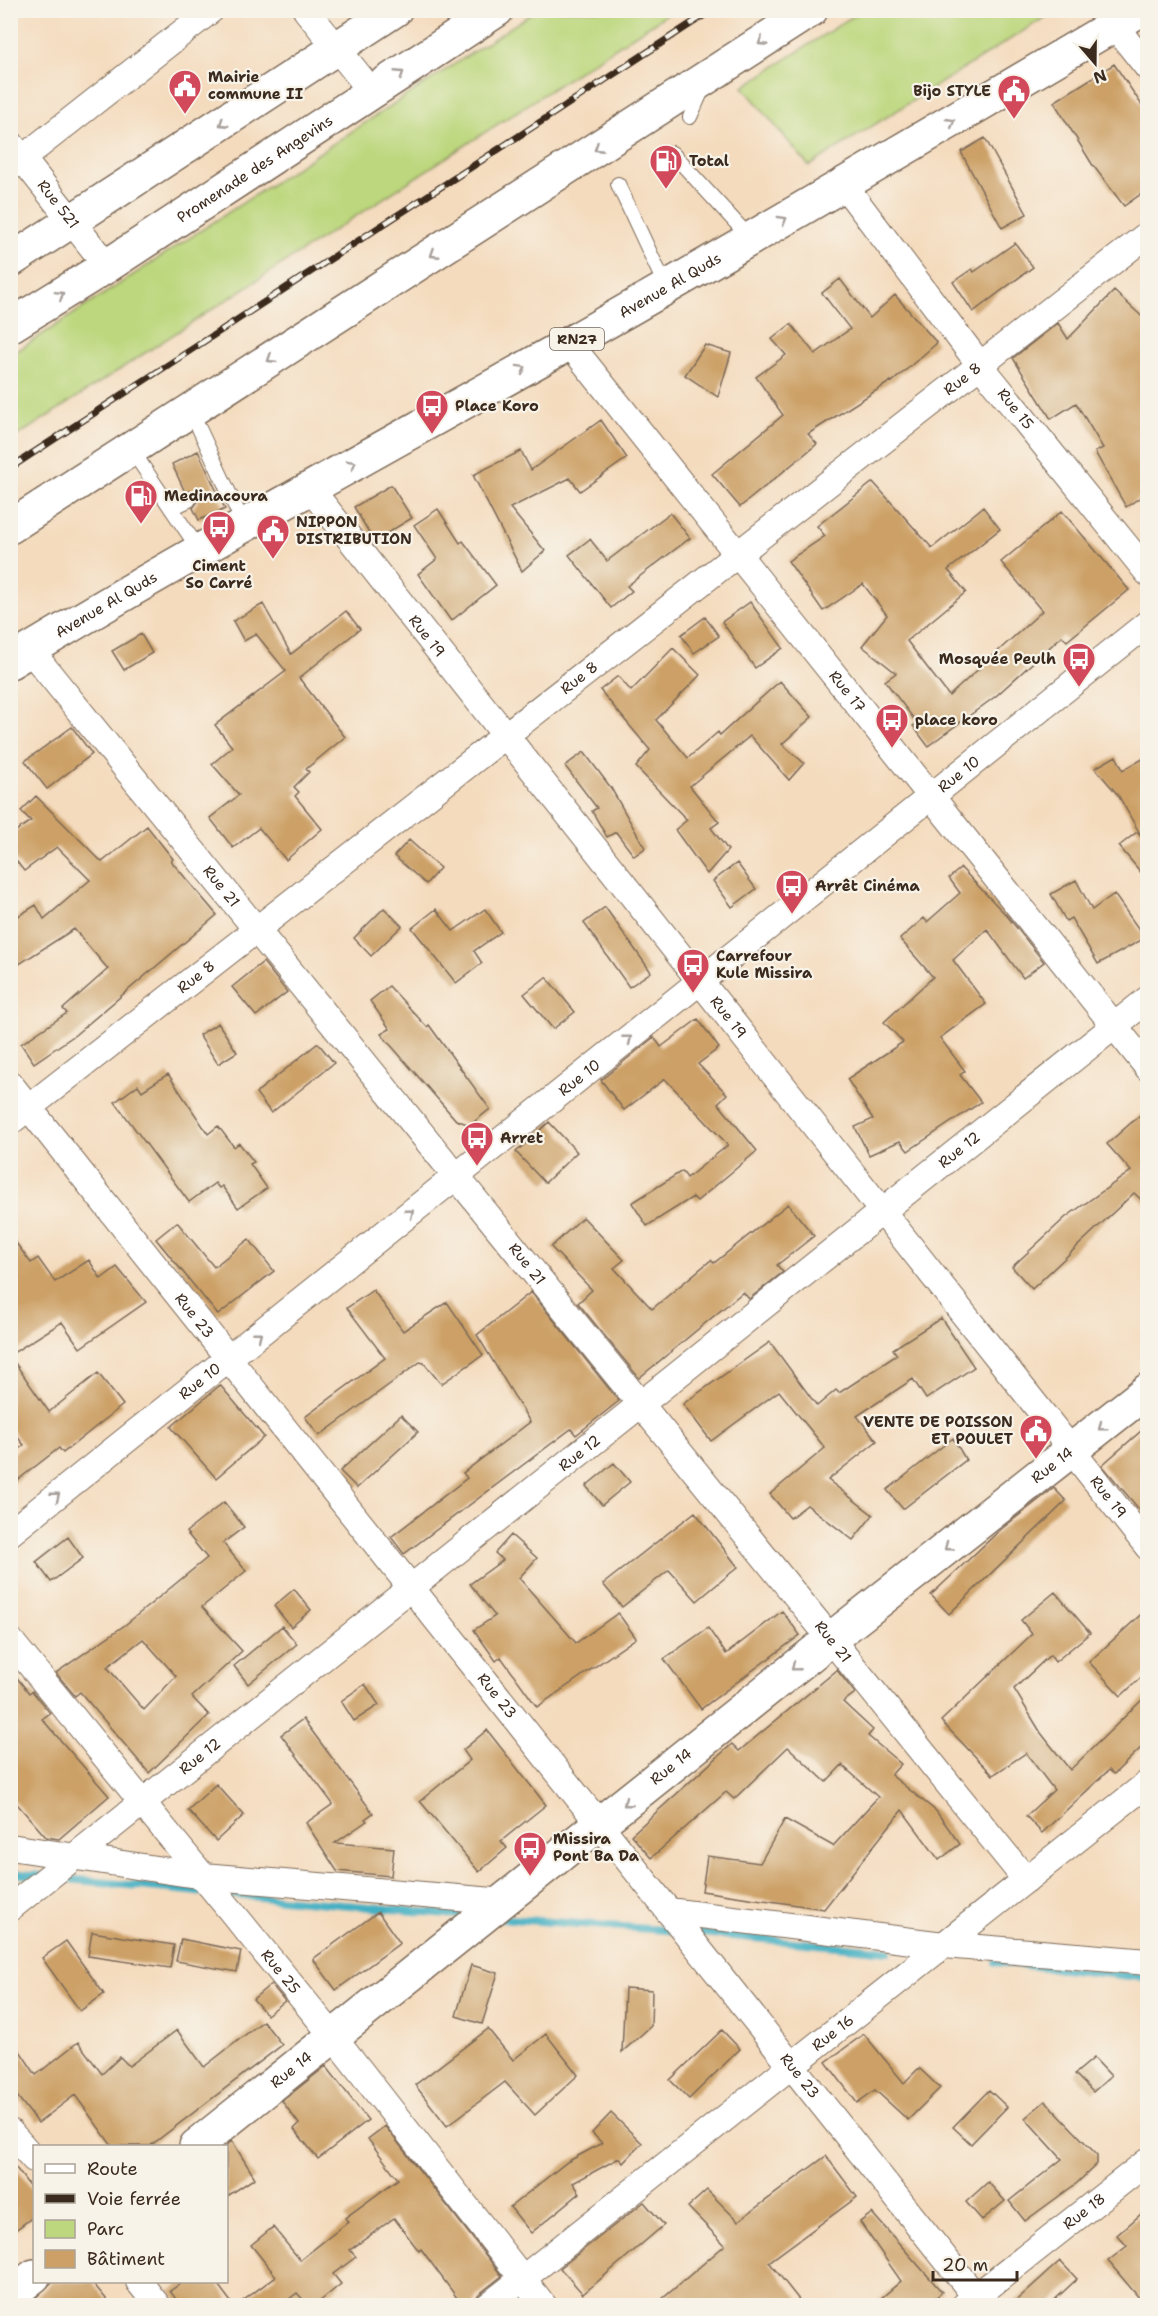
<svg xmlns="http://www.w3.org/2000/svg" width="1158" height="2316" font-family="'Shantell Sans',sans-serif">
  <rect width="100%" height="100%" fill="#f7f3e8"/>
  <filter id="ink" filterUnits="userSpaceOnUse"><feTurbulence type="fractalNoise" baseFrequency=".0167" numOctaves="2"/><feDisplacementMap in="SourceGraphic" scale="12" xChannelSelector="R" yChannelSelector="G"/><feConvolveMatrix kernelMatrix="1 2 1 2 8 2 1 2 1" color-interpolation-filters="sRGB"/></filter>
  <filter id="wash" filterUnits="userSpaceOnUse"><feTurbulence type="fractalNoise" baseFrequency=".008" numOctaves="4" result="noise"/><feDisplacementMap in="SourceGraphic" scale="24" xChannelSelector="R" yChannelSelector="G"/><feGaussianBlur stdDeviation="1.35" result="paint"/><feColorMatrix in="noise" values="0 0 0 0 0 0 0 0 0 0 0 0 0 0 0 0 0 1.4 0 .05"/><feComposite in="paint" operator="in"/></filter>
  <g filter="url(#wash)">
    <rect width="100%" height="100%" fill="#f4dbbe"/>
    <path fill="#bcd77d" stroke="#7c804e" stroke-width="1.5" d="M537,10L672,11L11,440V355Z
      M861,11V10L1055,11L809,166L743,87Z"/>
    <g fill="none" stroke-linecap="round" stroke-linejoin="round">
      <path stroke="#45b0c3" stroke-width="8" d="M10,1873L42,1876
        M58,1878L209,1893
        M225,1894L469,1916
        M497,1918L678,1931
        M691,1932L888,1951
        M996,1962L1148,1978"/>
    </g>
    <g id="blocks">
      <path fill="#cca066" fill-rule="evenodd" d="M1114,64L1148,114V189L1124,206L1092,164L1054,102Z
        M985,138L1027,214L1002,228L961,152Z
        M1015,243L1033,267L973,312L953,282L972,269L974,272Z
        M840,279L870,318L895,295L937,343L892,382L891,381L808,434L817,444L740,507L712,474L783,415L756,377L786,355L772,339L791,324L815,354L850,329L822,293Z
        M1114,291L1148,322V492L1126,507L1095,452L1103,448L1076,403L1051,419L1013,358L1058,323L1068,339Z
        M705,345L731,353L718,397L685,375Z
        M601,420L627,458L580,491L570,478L510,508L545,551L522,571L473,475L521,451L531,470Z
        M198,451L225,509L199,520L193,508L198,501L197,496L190,491L185,492L172,464Z
        M873,482L932,548L983,507L1000,529L948,570L966,592L907,641L949,696L1042,611L1001,562L1062,511L1129,590L1067,641L1062,636L996,696L928,746L913,726L917,723L885,681L896,673L862,646L887,615L863,584L823,611L788,561L825,536L817,526Z
        M391,485L412,518L374,541L354,507Z
        M438,509L460,543L463,541L496,585L451,621L418,574L437,559L414,525Z
        M670,513L690,538L627,586L632,591L611,608L569,555L590,539L607,561Z
        M750,602L783,648L755,668L722,622Z
        M263,604L291,654L346,611L360,629L299,678L345,737L306,769L309,772L294,787L299,792L295,796L322,829L286,860L259,828L233,848L210,818L239,795L212,764L232,747L215,725L286,671L256,634L244,641L233,621Z
        M705,617L719,636L694,653L681,635Z
        M141,634L152,653L124,670L112,651Z
        M673,648L700,675L656,720L688,758L718,732L720,735L780,681L812,717L782,744L804,763L789,780L750,736L690,786L719,822L711,828L728,850L707,874L675,830L687,820L636,767L650,750L600,690L618,676L631,691Z
        M72,727L92,754L47,789L25,761Z
        M584,752L611,788L645,848L634,856L616,832L607,837L592,811L597,808L565,766Z
        M1116,756L1123,770L1148,756V881L1119,846L1137,832L1143,839L1118,795L1095,768Z
        M36,796L102,862L147,826L173,859L171,861L217,915L75,1035L34,1063L21,1044L67,1013L63,1009L108,969L74,929L10,970V921L36,905L44,919L90,880L57,847L24,871L10,853V835L31,821L21,811Z
        M409,840L440,868L426,884L394,856Z
        M737,863L756,889L732,907L713,881Z
        M961,868L1008,917L1044,962L1023,978L987,929L953,960L986,1004L940,1038L965,1071L960,1075L981,1102L908,1151L900,1141L869,1155L855,1127L873,1119L847,1079L903,1042L884,1022L933,977L900,939L924,918L927,922L960,893L949,878Z
        M1076,880L1092,910L1114,894L1145,938L1098,964L1071,918L1066,921L1051,894Z
        M605,907L651,972L629,987L584,923Z
        M384,908L402,926L371,956L354,938Z
        M436,909L453,931L485,909L501,932L474,951L482,963L456,983L412,928Z
        M263,962L287,992L256,1016L232,987Z
        M546,977L575,1012L553,1029L524,994Z
        M389,986L427,1027L429,1025L490,1109L470,1125L456,1120L381,1034L390,1029L370,1001Z
        M698,1019L719,1048L698,1064L727,1094L718,1103L757,1151L697,1201L693,1197L647,1226L632,1203L682,1171L687,1178L728,1145L665,1079L624,1110L601,1080L654,1037L661,1047Z
        M218,1023L237,1052L218,1064L199,1035Z
        M318,1043L334,1063L271,1113L256,1093Z
        M168,1074L208,1134L218,1126L234,1147L239,1143L254,1162L250,1164L267,1188L238,1208L222,1186L219,1188L215,1183L189,1202L115,1102L138,1085L142,1091Z
        M1148,1108V1206L1134,1193L1032,1289L1012,1267L1066,1217L1131,1171L1107,1144Z
        M549,1122L577,1152L545,1183L516,1152Z
        M788,1204L814,1236L777,1265L783,1272L749,1299L743,1292L639,1378L578,1303L592,1290L551,1247L583,1217L624,1260L614,1268L652,1309L711,1260L714,1263Z
        M177,1222L214,1267L249,1239L274,1271L218,1315L156,1239Z
        M10,1235L31,1263L38,1258L55,1282L89,1260L101,1279L117,1267L146,1302L80,1348L62,1322L10,1355Z
        M373,1290L403,1331L447,1302L483,1355L441,1384L424,1363L420,1362L319,1436L305,1417L385,1358L347,1308Z
        M531,1292L619,1401L576,1435L571,1429L404,1554L391,1537L467,1478L463,1473L530,1422L477,1335Z
        M941,1318L974,1367L926,1399L913,1379L857,1416L877,1441L828,1480L873,1515L853,1540L807,1505L790,1518L770,1494L825,1448L779,1391L711,1441L683,1404L770,1342L817,1406L836,1390L839,1393L897,1355L893,1349Z
        M10,1356L49,1412L98,1373L123,1405L63,1453L59,1448L10,1486V1456L24,1445L10,1428Z
        M220,1385L264,1437L216,1478L171,1427Z
        M401,1415L418,1432L357,1488L340,1471Z
        M1148,1425V1520L1102,1465Z
        M953,1438L966,1460L903,1509L887,1490Z
        M614,1463L630,1482L602,1505L586,1486Z
        M1054,1488L1066,1501L949,1614L931,1595L1000,1530Z
        M224,1502L244,1527L223,1543L246,1571L202,1607L242,1651L192,1697L209,1715L149,1773L80,1692L75,1696L56,1673L125,1625L207,1558L186,1532ZM143,1639L176,1676L144,1710L107,1667Z
        M695,1512L738,1567L697,1601L669,1570L622,1607L603,1584Z
        M511,1535L537,1558L519,1578L576,1643L618,1613L636,1638L537,1707L501,1657L496,1661L474,1630L495,1616L470,1584L503,1560L495,1553Z
        M68,1537L83,1558L51,1582L36,1562Z
        M294,1589L311,1610L291,1627L274,1606Z
        M1055,1592L1090,1633L1055,1662L1050,1655L1014,1689L1041,1733L1070,1770L1148,1694V1741L1114,1774L1109,1770L1042,1833L1026,1816L1054,1790L1026,1753L993,1775L941,1721L1032,1634L1021,1620Z
        M1148,1608V1671L1121,1696L1089,1662Z
        M782,1611L800,1635L701,1709L664,1659L708,1628L726,1654Z
        M282,1626L297,1644L248,1684L234,1666Z
        M10,1669L29,1693L32,1691L50,1713L42,1719L109,1796L59,1839L46,1837L10,1796Z
        M837,1670L855,1693L843,1702L873,1730L868,1736L901,1764L891,1775L936,1811L960,1844L939,1860L902,1810L824,1909L702,1891L707,1856L760,1863L785,1819L833,1846L878,1797L842,1765L826,1782L788,1747L734,1799L726,1792L651,1858L631,1835L732,1744L739,1751Z
        M365,1684L379,1705L354,1721L341,1701Z
        M303,1719L373,1813L365,1819L367,1821L335,1843L394,1848L391,1876L337,1871L306,1823L333,1804L281,1735Z
        M487,1730L546,1805L501,1841L507,1848L479,1872L420,1801L470,1760L463,1750Z
        M216,1784L244,1815L216,1841L188,1810Z
        M378,1912L400,1943L336,1990L313,1959Z
        M92,1932L174,1945L170,1968L88,1956Z
        M181,1939L241,1951L237,1972L176,1961Z
        M66,1941L104,1994L80,2011L42,1958Z
        M471,1965L498,1973L482,2024L456,2016Z
        M271,1984L285,2001L267,2015L253,1999Z
        M625,1988L652,1990L651,2026L622,2052Z
        M263,2021L282,2045L150,2146H112L75,2095L38,2123L10,2087V2036L36,2075L78,2042L102,2074L120,2057L129,2066L177,2030L204,2067Z
        M488,2029L513,2060L546,2034L578,2075L535,2115L505,2082L447,2126L415,2085Z
        M722,2030L740,2049L689,2099L670,2080Z
        M864,2034L904,2083L919,2068L940,2088L908,2120L875,2090L857,2103L826,2062Z
        M1094,2058L1111,2076L1093,2092L1075,2074Z
        M326,2066L368,2120L318,2159L294,2129L299,2124L282,2101Z
        M989,2090L1007,2107L971,2144L953,2127Z
        M1045,2101L1097,2155V2164L1077,2183L1025,2221L1009,2201L1062,2159L1025,2118Z
        M611,2113L642,2143L623,2163L619,2158L573,2183L580,2193L531,2233L510,2207L567,2162L602,2143L592,2133Z
        M385,2126L502,2276L478,2295L473,2306H463L421,2249L419,2251L394,2218L350,2250L356,2257L333,2274L341,2284L314,2306H309L297,2293L280,2306H236L276,2276L251,2245L273,2227L300,2260L348,2222L345,2218L398,2179L368,2139Z
        M232,2141L255,2178L226,2197V2146Z
        M826,2156L857,2197L769,2262L804,2306H654L725,2245L688,2207L707,2190L738,2221Z
        M10,2160L34,2192V2216L10,2234Z
        M988,2182L1005,2201L982,2220L966,2202Z
        M644,2202L664,2225L583,2294L560,2268Z
        M1148,2208V2306H1146L1108,2261L1127,2246L1117,2235Z
        M872,2213L942,2292L927,2306H872L901,2281L860,2222Z
        M1060,2261L1077,2279L1048,2306H1010Z
        M52,2282H92L112,2306H27Z
        M183,2282H216L234,2306H181L170,2291Z"/>
    </g>
  </g>
  <g filter="url(#ink)">
    <use href="#blocks" fill-opacity="0" stroke="#7c6856" stroke-width="1.5"/>
    <g fill="none" stroke-linecap="round" stroke-linejoin="round">
      <g stroke="#7c6856" stroke-width="16">
        <path id="lane" d="M690,117L703,88
          M672,153L751,239
          M618,184L666,287
          M191,411L244,525
          M131,449L200,551
          M172,508L189,500"/>
      </g>
      <g stroke="#7c6856" stroke-width="28">
        <g id="street">
          <path d="M306,10L372,92"/>
          <path d="M1114,25L1148,68"/>
          <path id="s1" d="M10,143L107,266"/>
          <path d="M10,168L211,10"/>
          <path id="s2" d="M844,185L980,365L1148,573"/>
          <path id="s3" d="M569,343L1148,1068"/>
          <path id="s4" d="M309,487L1148,1547"/>
          <path id="s5" d="M30,650L1026,1880"/>
          <path id="s6" d="M10,1084L983,2306"/>
          <path id="s7" d="M10,1122L1148,234"/>
          <path id="s8" d="M10,1533L1148,623"/>
          <path id="s9" d="M10,1640L333,2036L544,2306"/>
          <path d="M10,1847L203,1876L505,1902"/>
          <path id="s10" d="M10,1908L1148,999"/>
          <path d="M668,1911L944,1945L1148,1962"/>
          <path d="M10,2132L34,2159"/>
          <path d="M139,2282L158,2306"/>
          <path id="s11" d="M488,2306L1148,1783"/>
          <path id="s12" d="M964,2306L1148,2161"/>
        </g>
      </g>
      <g stroke="#7c6856" stroke-width="36">
        <g id="secondary">
          <path d="M10,261L395,10"/>
          <path id="s13" d="M10,326L107,266L497,10"/>
          <path id="s14" d="M196,2146L832,1638L1148,1390"/>
          <path d="M10,2295L34,2276"/>
        </g>
      </g>
      <g stroke="#7c6856" stroke-width="36">
        <g id="primary">
          <path d="M10,527L811,10"/>
          <path id="s15" d="M10,662C193,551 382,449 568,344C760,235 949,122 1140,10"/>
        </g>
      </g>
      <use href="#lane" stroke="#fff" stroke-width="14"/>
      <use href="#street" stroke="#fff" stroke-width="26"/>
      <use href="#secondary" stroke="#fff" stroke-width="33"/>
      <use href="#primary" stroke="#fff" stroke-width="33"/>
      <g stroke="#3b2a1e" stroke-width="7">
        <path id="rail" d="M10,468L712,10"/>
      </g>
      <use href="#rail" stroke="#f7f3e8" stroke-width="4.5" stroke-dasharray="14" stroke-linecap="butt"/>
    </g>
    <defs><path id="oneway-chevron" d="M-2-3.5L2.5 0L-2 3.5" fill="none" stroke-width="1.6" stroke-linecap="round" stroke-linejoin="round" transform="scale(1.5)"/></defs>
    <g stroke="#a79f9a">
      <use href="#oneway-chevron" transform="translate(762 42) rotate(147)"/>
      <use href="#oneway-chevron" transform="translate(400 74) rotate(-33)"/>
      <use href="#oneway-chevron" transform="translate(951 122) rotate(-31)"/>
      <use href="#oneway-chevron" transform="translate(223 123) rotate(147)"/>
      <use href="#oneway-chevron" transform="translate(598 148) rotate(147)"/>
      <use href="#oneway-chevron" transform="translate(783 220) rotate(-30)"/>
      <use href="#oneway-chevron" transform="translate(434 254) rotate(147)"/>
      <use href="#oneway-chevron" transform="translate(60 295) rotate(-32)"/>
      <use href="#oneway-chevron" transform="translate(271 359) rotate(147)"/>
      <use href="#oneway-chevron" transform="translate(522 369) rotate(-29)"/>
      <use href="#oneway-chevron" transform="translate(352 464) rotate(-29)"/>
      <use href="#oneway-chevron" transform="translate(628 1039) rotate(-39)"/>
      <use href="#oneway-chevron" transform="translate(410 1213) rotate(-39)"/>
      <use href="#oneway-chevron" transform="translate(258 1335) rotate(-39)"/>
      <use href="#oneway-chevron" transform="translate(1102 1427) rotate(141)"/>
      <use href="#oneway-chevron" transform="translate(56 1496) rotate(-39)"/>
      <use href="#oneway-chevron" transform="translate(948 1547) rotate(142)"/>
      <use href="#oneway-chevron" transform="translate(795 1667) rotate(141)"/>
      <use href="#oneway-chevron" transform="translate(627 1803) rotate(141)"/>
    </g>
  </g>
  <defs>
    <g id="civic-pin" transform="scale(1.725)"><path d="M0 17L-7.5 6A9.5 9.5 0 1 1 7.5 6Z" fill="#d1495b" stroke="#f7f3e8"/><path d="M-.6-6.5H3V-4.5H.6V-3L4-1V1h2V6H-6V1h2V-1L-.6-3ZM-1.2 2.5V6h2.4V2.5Z" fill="#fff"/></g>
    <g id="fuel-pin" transform="scale(1.725)"><path d="M0 17L-7.5 6A9.5 9.5 0 1 1 7.5 6Z" fill="#d1495b" stroke="#f7f3e8"/><path d="M-5.5-6h7V0h2V4h1.3V-2.5L3-4.5l.8-.8L6-3V5H2.5V1h-1V6h-7ZM-4.2-4.7v3.2H.2V-4.7Z" fill="#fff"/></g>
    <g id="bus-pin" transform="scale(1.725)"><path d="M0 17L-7.5 6A9.5 9.5 0 1 1 7.5 6Z" fill="#d1495b" stroke="#f7f3e8"/><path d="M-5-6H5V4H4V6H2V4H-2V6H-4V4H-5ZM-3.5-4V0h7V-4ZM-3.5 1.2v1.5H-2V1.2ZM2 1.2v1.5H3.5V1.2Z" fill="#fff"/></g>
  </defs>
  <g fill-rule="evenodd">
    <use href="#civic-pin" x="185" y="86"/>
    <use href="#civic-pin" x="1014" y="91"/>
    <use href="#fuel-pin" x="666" y="161"/>
    <use href="#bus-pin" x="432" y="406"/>
    <use href="#fuel-pin" x="141" y="496"/>
    <use href="#bus-pin" x="219" y="527"/>
    <use href="#civic-pin" x="273" y="531"/>
    <use href="#bus-pin" x="1079" y="659"/>
    <use href="#bus-pin" x="892" y="720"/>
    <use href="#bus-pin" x="792" y="886"/>
    <use href="#bus-pin" x="693" y="965"/>
    <use href="#bus-pin" x="477" y="1138"/>
    <use href="#civic-pin" x="1036" y="1431"/>
    <use href="#bus-pin" x="530" y="1848"/>
  </g>
  <g text-anchor="middle" stroke-width="4.5" stroke-linejoin="round" paint-order="stroke">
    <rect fill="#f7f3e8" stroke="#73665b" stroke-width="1.5" x="550" y="328" width="54" height="22" rx="4.5"/>
    <g font-size="14" font-weight="bold" fill="#3b2a1e">
      <text x="577" y="344">RN27</text>
    </g>
    <g font-size="15" font-weight="bold" fill="#3b2a1e" stroke="#f7f3e8" text-anchor="start">
      <text x="208" y="82">Mairie<tspan x="208" dy="17">commune II</tspan></text>
      <text x="991" y="96" text-anchor="end">Bijo STYLE</text>
      <text x="689" y="166">Total</text>
      <text x="455" y="411">Place Koro</text>
      <text x="164" y="501">Medinacoura</text>
      <text x="296" y="527">NIPPON<tspan x="296" dy="17">DISTRIBUTION</tspan></text>
      <text x="219" y="571" text-anchor="middle">Ciment<tspan x="219" dy="17">So Carré</tspan></text>
      <text x="1056" y="664" text-anchor="end">Mosquée Peulh</text>
      <text x="915" y="725">place koro</text>
      <text x="815" y="891">Arrêt Cinéma</text>
      <text x="716" y="961">Carrefour<tspan x="716" dy="17">Kule Missira</tspan></text>
      <text x="500" y="1143">Arret</text>
      <text x="1013" y="1427" text-anchor="end">VENTE DE POISSON<tspan x="1013" dy="17">ET POULET</tspan></text>
      <text x="553" y="1844">Missira<tspan x="553" dy="17">Pont Ba Da</tspan></text>
    </g>
    <g font-size="15" fill="#3b2a1e" stroke="#f7f3e8">
      <text dy="5" stroke="none"><textPath href="#s13" startOffset="291">Promenade des Angevins</textPath></text>
      <text dy="5" stroke="none"><textPath href="#s1" startOffset="78">Rue 521</textPath></text>
      <text dy="5" stroke="none"><textPath href="#s15" startOffset="760">Avenue Al Quds</textPath></text>
      <text dy="5" stroke="none"><textPath href="#s7" startOffset="1208">Rue 8</textPath></text>
      <text dy="5" stroke="none"><textPath href="#s2" startOffset="282">Rue 15</textPath></text>
      <text dy="5" stroke="none"><textPath href="#s15" startOffset="112">Avenue Al Quds</textPath></text>
      <text dy="5" stroke="none"><textPath href="#s4" startOffset="190">Rue 19</textPath></text>
      <text dy="5" stroke="none"><textPath href="#s7" startOffset="722">Rue 8</textPath></text>
      <text dy="5" stroke="none"><textPath href="#s3" startOffset="446">Rue 17</textPath></text>
      <text dy="5" stroke="none"><textPath href="#s8" startOffset="1215">Rue 10</textPath></text>
      <text dy="5" stroke="none"><textPath href="#s5" startOffset="304">Rue 21</textPath></text>
      <text dy="5" stroke="none"><textPath href="#s7" startOffset="236">Rue 8</textPath></text>
      <text dy="5" stroke="none"><textPath href="#s4" startOffset="676">Rue 19</textPath></text>
      <text dy="5" stroke="none"><textPath href="#s8" startOffset="729">Rue 10</textPath></text>
      <text dy="5" stroke="none"><textPath href="#s10" startOffset="1215">Rue 12</textPath></text>
      <text dy="5" stroke="none"><textPath href="#s5" startOffset="790">Rue 21</textPath></text>
      <text dy="5" stroke="none"><textPath href="#s6" startOffset="296">Rue 23</textPath></text>
      <text dy="5" stroke="none"><textPath href="#s8" startOffset="243">Rue 10</textPath></text>
      <text dy="5" stroke="none"><textPath href="#s10" startOffset="729">Rue 12</textPath></text>
      <text dy="5" stroke="none"><textPath href="#s14" startOffset="1094">Rue 14</textPath></text>
      <text dy="5" stroke="none"><textPath href="#s4" startOffset="1288">Rue 19</textPath></text>
      <text dy="5" stroke="none"><textPath href="#s5" startOffset="1276">Rue 21</textPath></text>
      <text dy="5" stroke="none"><textPath href="#s6" startOffset="782">Rue 23</textPath></text>
      <text dy="5" stroke="none"><textPath href="#s10" startOffset="243">Rue 12</textPath></text>
      <text dy="5" stroke="none"><textPath href="#s14" startOffset="608">Rue 14</textPath></text>
      <text dy="5" stroke="none"><textPath href="#s9" startOffset="428">Rue 25</textPath></text>
      <text dy="5" stroke="none"><textPath href="#s11" startOffset="440">Rue 16</textPath></text>
      <text dy="5" stroke="none"><textPath href="#s14" startOffset="122">Rue 14</textPath></text>
      <text dy="5" stroke="none"><textPath href="#s6" startOffset="1268">Rue 23</textPath></text>
      <text dy="5" stroke="none"><textPath href="#s12" startOffset="153">Rue 18</textPath></text>
    </g>
  </g>
  <rect width="1158" height="2316" fill="none" stroke="#f7f3e8" stroke-width="36"/>
  <rect x="33" y="2145" width="195" height="138" fill="#f7f3e8" stroke="#aca397" stroke-width="1.5"/>
  <rect x="45" y="2164" width="30" height="9" fill="#ffffff" stroke="#aca397" stroke-width="1.5"/>
  <text x="87" y="2175" font-size="18" fill="#3b2a1e">Route</text>
  <rect x="45" y="2194" width="30" height="9" fill="#3b2a1e" stroke="#aca397" stroke-width="1.5"/>
  <text x="87" y="2205" font-size="18" fill="#3b2a1e">Voie ferrée</text>
  <rect x="45" y="2220" width="30" height="18" fill="#bcd77d" stroke="#aca397" stroke-width="1.5"/>
  <text x="87" y="2235" font-size="18" fill="#3b2a1e">Parc</text>
  <rect x="45" y="2250" width="30" height="18" fill="#cca066" stroke="#aca397" stroke-width="1.5"/>
  <text x="87" y="2265" font-size="18" fill="#3b2a1e">Bâtiment</text>
  <g transform="translate(1095 63) rotate(160)" stroke="#f7f3e8" stroke-width="4.5" paint-order="stroke">
  <path d="M0-4.5L10 22L0 15L-10 22Z" fill="#3b2a1e"/>
  <text y="-9" font-size="16" font-weight="bold" text-anchor="middle" fill="#3b2a1e">N</text>
  </g>
  <path d="M933 2271v9h84v-9" fill="none" stroke="#3b2a1e" stroke-width="3"/>
  <text x="942" y="2271" font-size="18" fill="#3b2a1e" stroke="#f7f3e8" stroke-width="4.5" paint-order="stroke">20 m</text>
</svg>
